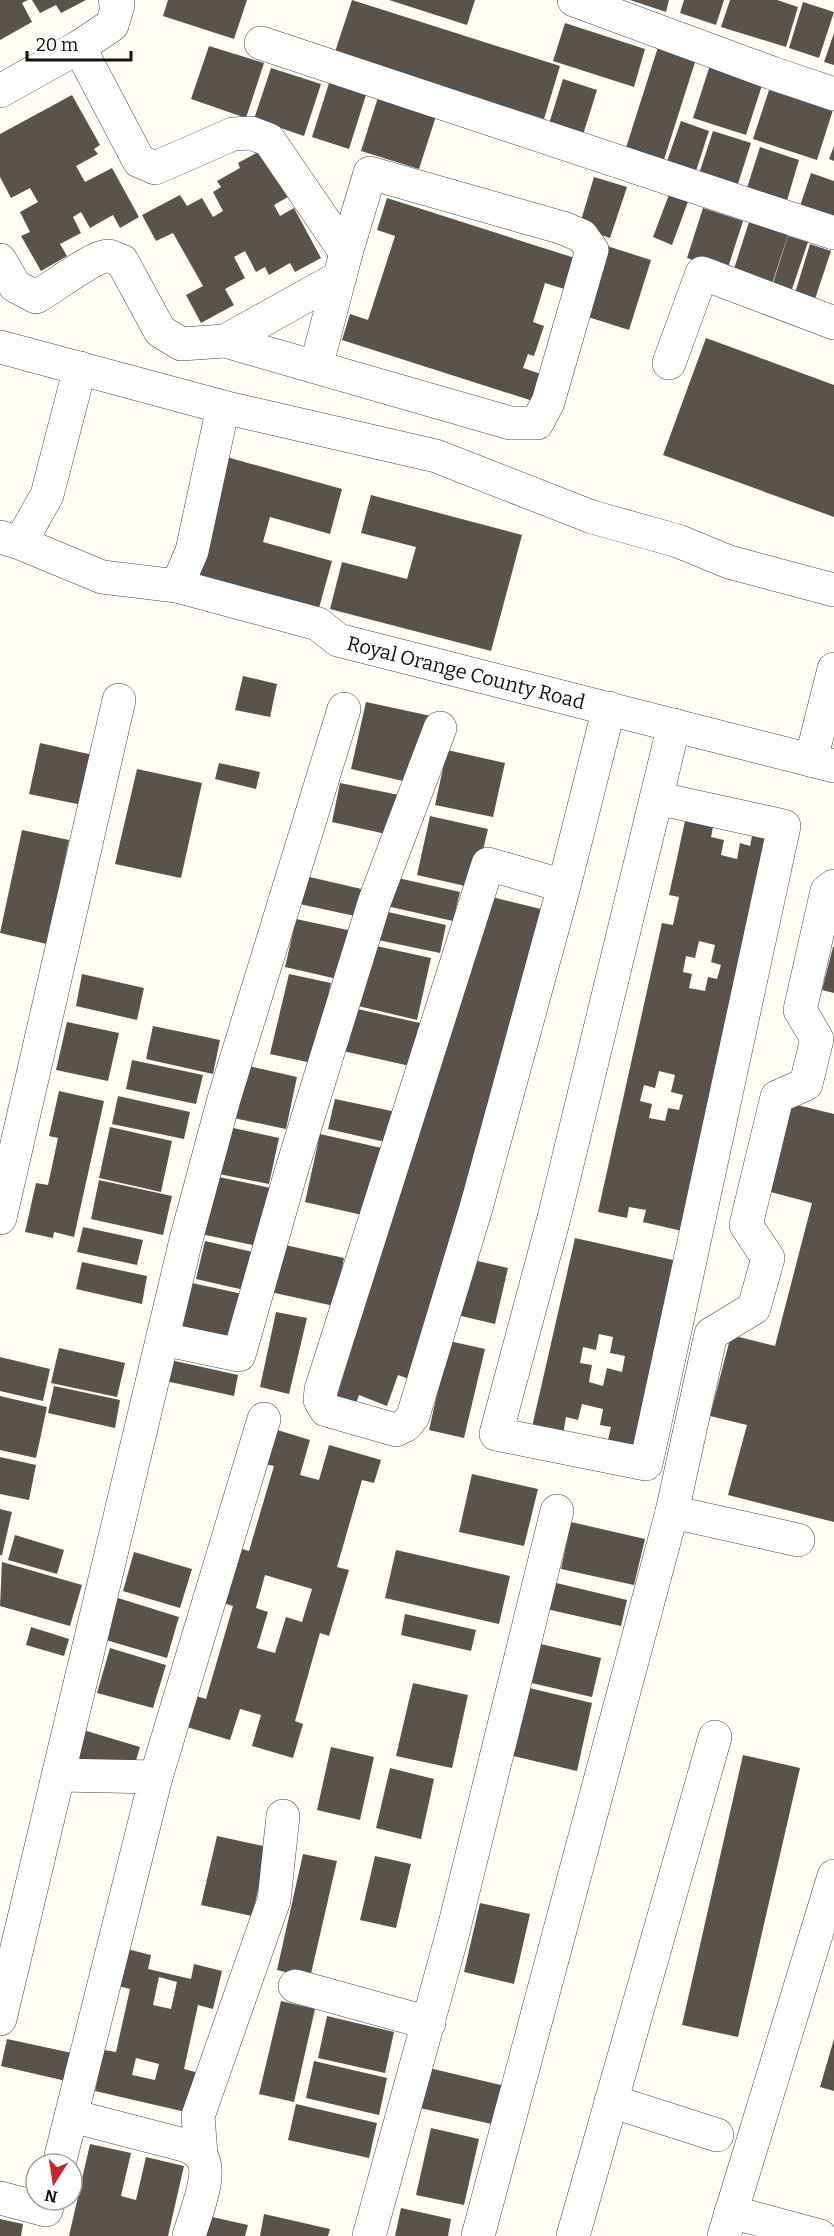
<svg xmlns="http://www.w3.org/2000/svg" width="834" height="2236" font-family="Bitter,serif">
  <rect width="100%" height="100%" fill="#fffdf5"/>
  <path fill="#5a524d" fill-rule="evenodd" d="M0,0H28L22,3L32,22L0,40Z
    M32,0H86L61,13L56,5L40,13Z
    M168,0H247L234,39L163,16Z
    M352,0L560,66L544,119L335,52Z
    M389,0H475L467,25Z
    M630,0H669L666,12Z
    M684,0H724L716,25L680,13Z
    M730,0H777L798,7L786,47L721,27Z
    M803,2L834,12L819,58L789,48Z
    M565,23L645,49L634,87L553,61Z
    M834,33V65L824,62Z
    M209,46L264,63L246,118L191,99Z
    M658,47L696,59L662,166L624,154Z
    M711,62L764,79L746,135L693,118Z
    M271,68L321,84L304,136L254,119Z
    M563,79L597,90L582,138L548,127Z
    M329,83L366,95L349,149L312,137Z
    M769,90L833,110L817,160L753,139Z
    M379,94L437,113L419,169L361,151Z
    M72,95L100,145L94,149L98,154L76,166L85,182L112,168L139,217L120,228L113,215L90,228L81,212L73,217L81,233L60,244L67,256L41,271L21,236L30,232L20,212L38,202L30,188L11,198L0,177V134Z
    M681,121L709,131L695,174L666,164Z
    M713,131L751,143L736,190L698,177Z
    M834,146V161L829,159Z
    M760,147L799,160L786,204L746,191Z
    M262,150L288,197L274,205L280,216L294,208L321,258L295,272L290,263L269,275L265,267L256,272L245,251L234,257L245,278L225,289L234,305L201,323L186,295L203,286L173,233L156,241L142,215L180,195L187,206L202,198L213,217L223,211L213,192L221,187L217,181L240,168L238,163Z
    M811,173L834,181V227L797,215Z
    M594,177L627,187L610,238L579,227Z
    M670,192L689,199L672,245L653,237Z
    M387,198L581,260L571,291L545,283L533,322L544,326L534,356L528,354L523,368L544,375L536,402L342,340L350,314L368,320L395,236L377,230Z
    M703,208L743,221L727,271L687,258Z
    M750,219L789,232L771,287L732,275Z
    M788,236L808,242L791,292L772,286Z
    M810,244L831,251L815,299L795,293Z
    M607,246L651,260L629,330L585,316Z
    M706,338L834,385V517L663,455Z
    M223,456L342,489L330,534L270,517L263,542L332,561L319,608L190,572Z
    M371,495L522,535L491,651L330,609L342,562L407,579L416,547L361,533Z
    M243,676L277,684L270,717L235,710Z
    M366,702L431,716L416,784L351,769Z
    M40,743L93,755L82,805L29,794Z
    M447,750L505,763L493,817L435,805Z
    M219,763L260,772L256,789L215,779Z
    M137,769L202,783L181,878L115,864Z
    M340,783L404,796L395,836L332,822Z
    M430,816L488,829L474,888L417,875Z
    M685,821L713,827L711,837L724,840L721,855L737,859L740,843L750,846L752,836L779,842L682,1231L643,1222L646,1210L629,1207L627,1218L598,1212L662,923L673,925L679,897L669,895ZM699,941L715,945L711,962L721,965L717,979L708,977L705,991L689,988L692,974L683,972L686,956L695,958ZM659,1071L675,1075L671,1092L683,1095L679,1110L668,1108L665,1121L649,1118L652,1104L640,1101L644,1085L655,1088Z
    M22,830L69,840L47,944L0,933Z
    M301,875L370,891L364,918L295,903Z
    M389,876L460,892L453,921L382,905Z
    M488,896L553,912L417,1382L398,1375L387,1406L359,1395L354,1409L335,1403Z
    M379,910L446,925L440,953L373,939Z
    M296,919L357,932L346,981L285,967Z
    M367,944L431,958L417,1020L354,1005Z
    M833,947H834V993L822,990Z
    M82,974L144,988L137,1020L76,1006Z
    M289,974L331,983L312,1063L270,1054Z
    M353,1008L420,1023L410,1066L343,1051Z
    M67,1022L119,1033L108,1081L56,1070Z
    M153,1026L220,1040L213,1074L146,1059Z
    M132,1060L203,1075L196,1104L126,1089Z
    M240,1064L297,1077L286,1129L229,1117Z
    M59,1091L104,1101L74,1237L54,1232L53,1238L25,1232L36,1183L48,1185L58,1138L49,1136Z
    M118,1096L190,1112L184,1139L112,1124Z
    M335,1099L401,1113L394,1144L328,1129Z
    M789,1103L834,1114V1522L728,1495L747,1425L710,1416L731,1335L775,1346L812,1203L767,1191Z
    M224,1126L279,1138L269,1184L214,1173Z
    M110,1127L172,1141L161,1192L99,1178Z
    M320,1134L386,1149L371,1217L305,1202Z
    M214,1176L271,1188L257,1246L201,1234Z
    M99,1180L172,1196L163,1235L91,1219Z
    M83,1227L143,1240L137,1265L77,1252Z
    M575,1238L682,1262L639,1451L607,1444L611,1427L600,1425L603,1409L582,1404L578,1420L566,1417L563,1434L532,1427ZM599,1334L613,1337L610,1353L625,1356L622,1372L607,1368L603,1386L589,1382L592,1365L580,1363L583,1347L596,1350Z
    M205,1241L262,1254L253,1292L196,1279Z
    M276,1243L344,1258L334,1306L266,1291Z
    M469,1259L508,1268L495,1324L457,1315Z
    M82,1262L147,1276L142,1304L76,1289Z
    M192,1283L247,1295L236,1346L181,1334Z
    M276,1312L307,1318L289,1394L260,1387Z
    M449,1341L485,1349L464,1438L429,1430Z
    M59,1348L125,1363L117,1397L51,1383Z
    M0,1357L50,1369L43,1401L0,1391Z
    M166,1359L238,1375L234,1396L161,1380Z
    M54,1386L120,1400L115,1428L48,1413Z
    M0,1396L47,1407L36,1458L0,1450Z
    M274,1429L310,1440L300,1475L319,1480L329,1445L381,1460L374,1483L362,1480L337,1567L349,1570L329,1636L320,1633L295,1721L303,1724L293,1758L252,1746L261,1715L240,1709L230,1740L187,1727L196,1696L206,1699L233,1606L223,1603L239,1548L249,1551L274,1466L264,1464ZM265,1575L312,1589L302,1622L286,1617L275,1653L257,1648L268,1612L256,1608Z
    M0,1457L36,1465L29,1500L0,1494Z
    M472,1474L538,1489L524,1546L459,1532Z
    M0,1509L12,1512L2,1555H0Z
    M571,1522L645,1539L634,1585L561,1569Z
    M15,1535L64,1550L57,1574L8,1560Z
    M396,1550L510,1576L499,1624L385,1598Z
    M134,1552L192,1569L180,1608L123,1591Z
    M2,1562L82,1585L70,1626L0,1606Z
    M548,1581L627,1600L621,1626L542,1608Z
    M118,1598L179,1617L167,1658L106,1640Z
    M405,1614L476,1630L471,1651L401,1635Z
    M31,1627L69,1639L64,1656L26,1645Z
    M532,1642L601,1658L592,1697L523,1681Z
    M110,1648L166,1665L153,1708L97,1693Z
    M413,1683L468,1695L452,1768L396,1756Z
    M525,1687L592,1703L577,1771L509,1755Z
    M80,1729L140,1747L132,1774L71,1757Z
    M331,1747L374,1757L360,1820L317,1810Z
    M743,1755L800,1768L738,2037L682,2025Z
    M390,1768L434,1779L421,1839L376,1828Z
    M217,1836L268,1847L252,1916L201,1905Z
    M303,1854L337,1861L310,1978L277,1970Z
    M375,1856L411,1864L396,1928L360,1920Z
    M480,1903L530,1914L514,1984L464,1972Z
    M127,1949L151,1955L148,1969L191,1979L194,1964L222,1971L213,2009L198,2005L184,2069L199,2073L190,2113L95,2091L104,2050L116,2052L130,1989L118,1986ZM159,1977L177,1982L171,2009L153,2005ZM136,2058L159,2064L155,2080L132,2075Z
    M281,2001L315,2009L294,2102L259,2094Z
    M327,2016L394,2032L385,2073L318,2058Z
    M7,2039L72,2053L66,2081L1,2066Z
    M834,2039V2091L820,2087Z
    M314,2061L387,2078L379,2115L306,2098Z
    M429,2068L505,2086L496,2125L420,2108Z
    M296,2104L377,2123L369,2158L288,2140Z
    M431,2128L479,2139L464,2205L416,2195Z
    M90,2144L131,2153L121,2196L136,2200L146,2157L184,2166L168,2236H69Z
    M401,2208L451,2219L448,2236H395Z
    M264,2214L330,2229L328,2236H260Z
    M208,2216L248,2225L245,2236H204Z
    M0,2219L23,2224L21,2236H0Z"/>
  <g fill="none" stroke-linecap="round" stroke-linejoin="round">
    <g stroke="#444" stroke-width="34">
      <g id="minor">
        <path d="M574,0L772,73L834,94"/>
        <path d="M261,43L834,233"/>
        <path d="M79,47L112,25L118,5L115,0"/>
        <path d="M0,91L79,47L139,161L155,168L233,134L251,133L269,140L346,253"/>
        <path d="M0,260L15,286L36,297C53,288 93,256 108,256C112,256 118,260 122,261L160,331L181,344L225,341L510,423H537L548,402L592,250L582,236L563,228L370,173L346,253L316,367"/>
        <path d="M225,341L340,277"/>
        <path d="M0,347L223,407L436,456L592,517L678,541L729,562L834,590"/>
        <path d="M669,363L702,273L834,323"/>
        <path id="s1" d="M0,537L20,543L102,577L177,586L318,624L338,640L834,766"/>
        <path d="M20,543L47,495L80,368"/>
        <path d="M177,586L192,551L223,407"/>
        <path d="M811,760L834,669"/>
        <path d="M656,798L784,826L646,1464L496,1434L554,1218L674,725"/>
        <path d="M564,886L476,1208L413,1416L406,1425L396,1430L326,1410L320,1400L321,1390L488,864L564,886L609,708"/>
        <path d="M0,1218L119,700"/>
        <path d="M163,1339L239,1355L291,1172L375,900L440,728"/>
        <path d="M672,1512L798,1540"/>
        <path d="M59,1775L156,1777L59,2164"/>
        <path d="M156,1777L264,1419"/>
        <path d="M295,1986L429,2023"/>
        <path d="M0,2019L186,1240L224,1099L344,709"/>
        <path d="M611,2101L717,2135"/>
        <path d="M72,2116L188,2146C192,2149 197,2151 200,2155C215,2171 194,2217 189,2236"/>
        <path d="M201,2155L198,2116L274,1900L283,1816"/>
        <path d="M0,2198L46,2210L49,2200"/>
        <path d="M731,2212L820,2236"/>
        <path d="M369,2236L453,1932L557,1511"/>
        <path d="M478,2236L672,1512L711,1334L754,1308L768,1258L746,1225L777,1097L806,1084L817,1039L800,1010L827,891L834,886"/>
        <path d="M573,2236L715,1737"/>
        <path d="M724,2236L834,1876"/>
      </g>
    </g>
    <use href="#minor" stroke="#fff" stroke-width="33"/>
  </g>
  <g text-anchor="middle" stroke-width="6" stroke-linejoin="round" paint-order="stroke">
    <g font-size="20" fill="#111" stroke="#fff">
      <text dy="7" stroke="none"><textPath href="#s1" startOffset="489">Royal Orange County Road</textPath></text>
    </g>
  </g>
  <g transform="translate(54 2182) rotate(192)"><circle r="28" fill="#ffffff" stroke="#a0a0a0" stroke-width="1.5"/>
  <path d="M0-4.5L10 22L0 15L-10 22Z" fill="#c4262e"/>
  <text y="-9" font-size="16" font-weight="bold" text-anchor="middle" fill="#111111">N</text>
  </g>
  <path d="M27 51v9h104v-9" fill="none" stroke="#111111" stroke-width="3"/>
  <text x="36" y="51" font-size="18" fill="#111111" stroke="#ffffff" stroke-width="4.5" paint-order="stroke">20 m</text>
</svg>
